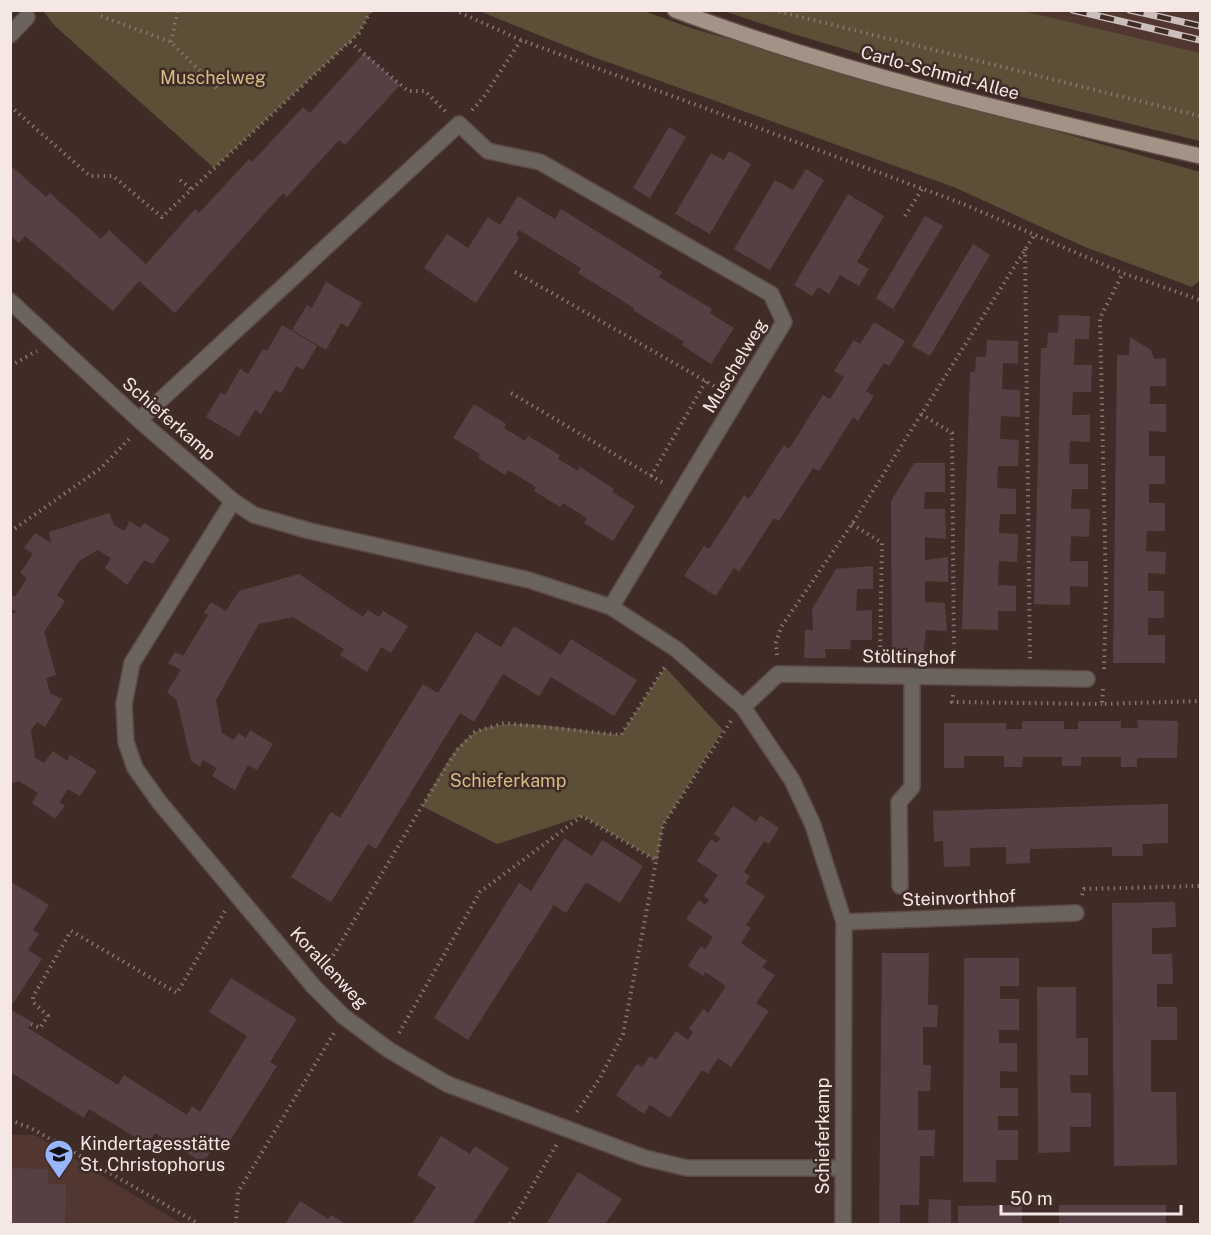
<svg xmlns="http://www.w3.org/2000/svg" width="1211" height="1235" font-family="'Public Sans',sans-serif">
  <rect width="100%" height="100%" fill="#402c27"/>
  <path fill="#513730" d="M935,11H1200V81Z
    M11,1135H35L182,1224H11Z"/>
  <path fill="#5b4f37" d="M43,11H371L359,33L214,168L55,26Z
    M479,11H644L694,29L1200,172V281L1192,287L1085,247L956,188L591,56Z
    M724,11H1023L1200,53V141C1041,101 879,65 724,11Z
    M665,667L723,730L663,825L657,861L583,816L497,844L422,806C436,783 452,746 476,732C507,714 584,732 621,735Z"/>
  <path fill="#564043" d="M364,53L400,85L345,145L339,140L287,197L283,193L175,313L139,281L113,311L25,236L19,243L10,236V165L46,197L50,193L101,239L109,230L146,264L195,209L199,213L249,159L252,162L303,107L310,113Z
    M669,127L686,137L650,198L633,188Z
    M729,151L751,164L710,234L675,214L711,153L724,160Z
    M806,169L824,180L770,270L734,249L775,180L793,190Z
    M848,194L884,216L857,262L869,269L859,286L840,275L829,294L818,287L812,296L794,285Z
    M518,196L555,219L561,209L662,272L659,277L712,309L710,313L734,328L711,364L682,345L684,342L633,310L634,308L578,273L581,268L519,230L516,235L519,238L476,303L424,268L447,234L468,248L488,217L500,225Z
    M925,216L943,226L893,309L876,298Z
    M973,244L990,255L930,356L912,346Z
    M326,282L362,303L348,327L341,323L326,350L292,330L307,305L312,308Z
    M1059,315L1090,316L1089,339H1075L1074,365H1092L1091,392H1073L1072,415H1090V442L1070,441L1069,464H1088V489H1072L1071,509H1090L1089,537L1071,536L1070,561H1088V587L1070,586V605L1034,604L1041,348H1047L1048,332L1058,333Z
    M874,322L905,341L889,366L884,363L866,391L874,396L858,421L853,417L819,471L813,468L779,521L774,518L739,572L734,568L716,596L684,576L704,546L709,549L744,495L749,499L784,445L789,449L823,395L830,399L844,377L834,371L854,340L860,344Z
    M282,325L317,346L303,370L296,366L281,393L275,390L261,414L255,410L239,437L206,417L221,392L225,395L240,369L248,374L263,349L267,351Z
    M1130,337L1151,350L1154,359L1166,358V386H1150V404H1166V432L1149,431V456H1165V484H1149V503H1165V531H1147L1146,551L1166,552L1165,574L1148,573V591H1164V618H1148V635H1165V663H1113L1117,355H1129Z
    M987,340L1018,341V364L1003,363L1002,389L1020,390V417L1001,416L1000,439L1019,440L1018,466H998L997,488L1016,489V514H1000L999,533L1018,534L1017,562L999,561L998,585L1016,586V611H998V630L962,629L970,372H975L976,357H986Z
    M474,404L506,424L504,428L525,441L528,436L560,455L558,459L578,471L580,467L614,489L612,492L635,506L613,541L584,523L587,518L563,503L560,507L534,491L536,487L508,470L505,475L478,458L480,454L453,438Z
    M914,463H945V492H925L924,509H945L946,539L925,537V560L948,557V582L925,581V602L945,603L947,631L926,630L923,657L900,658V649L892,650L891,501Z
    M109,513L114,525L124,531L130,521L140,528L144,523L170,539L153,564L144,560L127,585L105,568L111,558L98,550L79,561L57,595L65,601L44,632L56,675L46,678L50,693L62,699L45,727L37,722L31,730L35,758L44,763L53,751L67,761L70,755L97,771L80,796L68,789L60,802L65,806L55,819L32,803L38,793L19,781L10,784V614L17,612L10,608V594L15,597L27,578L20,573L33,554L24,548L35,533L51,543L49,532Z
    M873,566V589H857L856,611L872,610V640H851L850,649H825L826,658H804L805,630H813L812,609L836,569Z
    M299,574L363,617L368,610L379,617L383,611L408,626L391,653L381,647L367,672L340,655L344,649L293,617L259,624L216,700L222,733L234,740L238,733L246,738L250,730L273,744L257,770L248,765L235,790L212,776L217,768L203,760L200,766L191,761L177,701L167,692L181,670L168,663L175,652L183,656L208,615L204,613L211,602L226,611L239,591Z
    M514,626L561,655L571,639L637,680L614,716L551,677L539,696L503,674L474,722L460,713L376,849L368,844L331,902L291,877L331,812L340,818L423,684L438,693L476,632L501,647Z
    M1137,720L1178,721L1177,758H1137V767H1121V757H1081V766H1062V757H1023L1022,767H1004V756H964V768H944V723H1006V729H1022V721H1064V729H1078V721H1121V728H1138Z
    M1168,804V843L1142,844L1143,856H1112V847L1030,849V863L1006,864V847L970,848V866L944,867L943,841L934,842L933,811Z
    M733,806L756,822L760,815L779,828L769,844L764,841L744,872L750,876L745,883L765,896L746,925L751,928L741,943L767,961L762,967L775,975L756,1003L769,1011L731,1067L718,1058L708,1074L702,1070L670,1118L650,1105L644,1114L616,1095L637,1064L642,1067L650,1056L656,1060L676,1031L688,1040L693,1032L689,1029L703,1009L708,1013L726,986L705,972L703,976L688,966L701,946L705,949L713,937L686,919L699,900L705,905L709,900L704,896L718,875L697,861L711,839L717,843L720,838L714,834Z
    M564,838L592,856L602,840L643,866L620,903L586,882L566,913L554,905L468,1040L434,1018L519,883L531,891Z
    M10,881L49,905L33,930L39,934L28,950L42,959L10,1008Z
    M1175,902L1176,927L1152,928V954H1172L1173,984H1157V1007H1177V1040H1151V1092H1176L1177,1165L1114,1166L1112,903Z
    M882,953H929L928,1005H938L937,1027H923V1065H931L930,1091H918V1130H935L934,1156H920L919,1205H900V1224H879Z
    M964,958H1019V986H1000V999H1019V1030H999V1043H1017V1072L1000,1071V1088H1018V1116H998V1130H1018V1160H996V1182H963Z
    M231,978L297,1019L270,1062L277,1066L223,1152L214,1146L203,1163L155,1133L148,1145L89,1109L84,1118L10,1072V1009L32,1022L28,1028L118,1085L124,1075L187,1115L192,1106L200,1112L247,1036L209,1012Z
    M1037,987H1076V1038H1088V1075H1070L1071,1093H1091V1127H1070V1152L1038,1153Z
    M441,1136L470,1154L475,1146L509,1168L473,1224H412L436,1187L417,1175Z
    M10,1168L48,1169V1184H66L65,1224H10Z
    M578,1172L622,1199L605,1224H546Z
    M929,1199L951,1200V1224H928Z
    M300,1201L328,1219L331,1215L346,1224H285Z
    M1022,1205V1224H958V1206Z
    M1059,1205H1166V1224H1059Z"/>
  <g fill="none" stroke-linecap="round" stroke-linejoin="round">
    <g stroke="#5d4a45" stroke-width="18">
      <path id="minor" d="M10,35L27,17
        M10,301L139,420L233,501L254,515L310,531L529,580L611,607L676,649L743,707L792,780L813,825L844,922L843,1224
        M139,420L459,124L488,151L540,162L771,294L784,322L611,607
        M233,501L132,663L124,704L126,742L135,768L160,803L314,987L343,1016L389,1050L447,1084L645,1158L687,1168H841
        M743,707L778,674L1087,679
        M900,886L899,802L912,787V676
        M844,922L1076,913"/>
    </g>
    <g stroke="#5d4a45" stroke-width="18">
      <path id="major" d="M675,10C846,74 1023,115 1200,156"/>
    </g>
    <path stroke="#867571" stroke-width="4" stroke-dasharray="1.5 4.5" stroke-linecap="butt" d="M454,10L521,40L961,203L1123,273L1200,300
      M773,10L1200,116
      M101,16L171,42L219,90
      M171,42L178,10
      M350,42L408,91H425L446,112
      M10,106L90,176H113L162,217L359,33L371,10
      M472,110L483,98L521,40
      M180,180L191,189
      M905,216L922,189
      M1025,249L1030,661
      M515,272L723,391
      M10,366L37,351
      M511,393L665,484
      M921,414L952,433L954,657
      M651,476L706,381
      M852,524L882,543L880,657
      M10,532L101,468L131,437
      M777,655L776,643L781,627L852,524L1035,234
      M1104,669L1106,591L1100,318L1123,273
      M1103,689L1102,704L1200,701
      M953,695L952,702L1102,704
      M1082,895L1084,889L1200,886
      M324,971L422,806L457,750L475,732L504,723L621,735L666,665
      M31,1024L40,1028L48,1016L33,1002V997L71,931L177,993L225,911
      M399,1033L480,892L582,816L657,861
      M577,1112L600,1078L623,1034L663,825L731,721
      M10,1120L31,1128L199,1224
      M236,1224L238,1192L334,1033
      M510,1224L557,1144"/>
    <use href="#minor" stroke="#6b635d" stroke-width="15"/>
    <use href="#major" stroke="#a39386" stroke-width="15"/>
    <g stroke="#ccbeba" stroke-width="7">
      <path id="rail" d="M1073,10L1200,40
        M1130,10L1200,26"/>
    </g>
    <use href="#rail" stroke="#402c27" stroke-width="4.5" stroke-dasharray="14" stroke-linecap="butt"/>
  </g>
  <defs>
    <g id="school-pin" transform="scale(1.5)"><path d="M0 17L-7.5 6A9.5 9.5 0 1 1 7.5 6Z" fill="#99b5fd" stroke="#402c27"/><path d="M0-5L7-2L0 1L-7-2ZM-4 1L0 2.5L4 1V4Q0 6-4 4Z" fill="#111"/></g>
  </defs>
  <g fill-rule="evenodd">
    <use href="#school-pin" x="59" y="1154"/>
  </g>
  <g text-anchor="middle" stroke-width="5" stroke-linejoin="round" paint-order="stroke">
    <g font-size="18" fill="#f4e7e4" stroke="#402c27">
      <text transform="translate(940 73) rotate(15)" y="6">Carlo-Schmid-Allee</text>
      <text transform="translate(735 366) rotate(-59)" y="6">Muschelweg</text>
      <text transform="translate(169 419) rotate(41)" y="6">Schieferkamp</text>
      <text transform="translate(909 657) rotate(1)" y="6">Stöltinghof</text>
      <text transform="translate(959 898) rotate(-2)" y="6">Steinvorthhof</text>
      <text transform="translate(329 968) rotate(47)" y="6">Korallenweg</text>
      <text transform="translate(823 1136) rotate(-90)" y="6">Schieferkamp</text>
    </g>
    <g font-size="18" fill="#d5bc87" stroke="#402c27">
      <text x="213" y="84">Muschelweg</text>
      <text x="508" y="787">Schieferkamp</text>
    </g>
    <g font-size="18" fill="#f4e7e4" stroke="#402c27" text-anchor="start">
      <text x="80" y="1150">Kindertagesstätte<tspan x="80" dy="21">St. Christophorus</tspan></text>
    </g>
  </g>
  <rect width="1211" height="1235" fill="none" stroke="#f4e7e4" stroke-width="24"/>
  <path d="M1001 1205v9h180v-9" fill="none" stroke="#f4e7e4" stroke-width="3"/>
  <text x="1010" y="1205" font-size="18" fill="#f4e7e4" stroke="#402c27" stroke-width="4.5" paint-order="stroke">50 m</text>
</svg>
